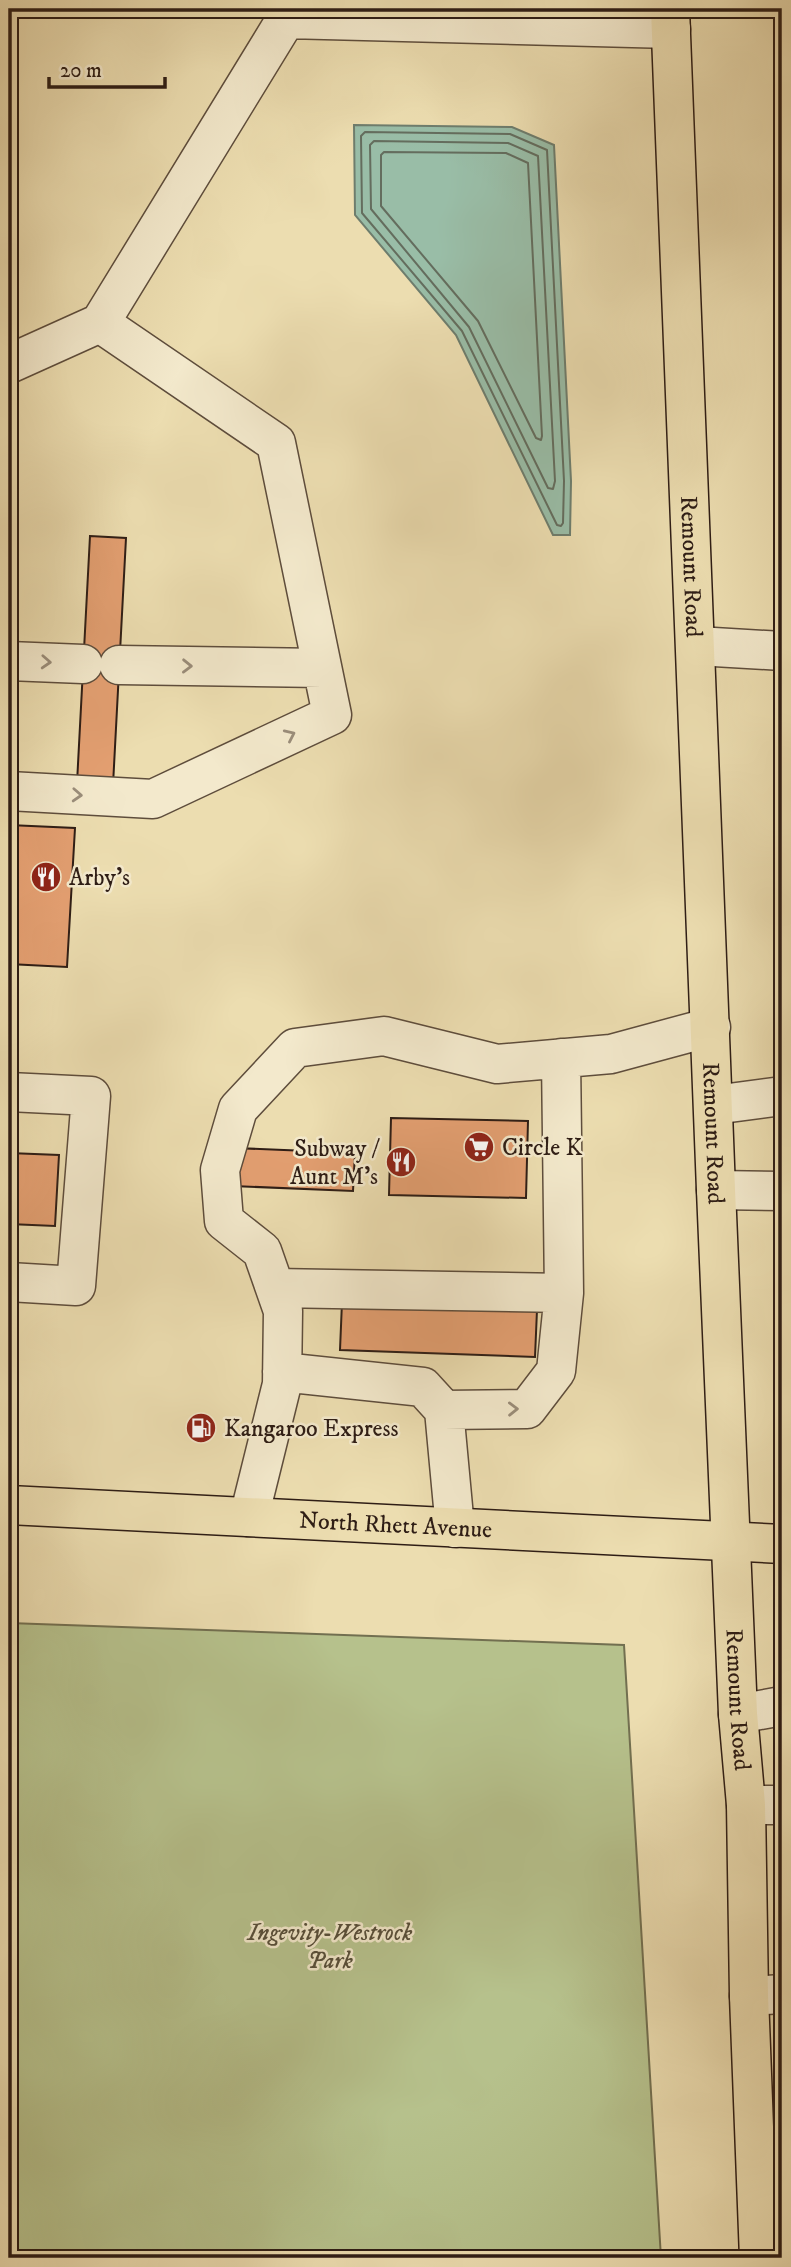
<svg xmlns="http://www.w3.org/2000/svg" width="791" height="2267" font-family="'IM FELL DW Pica',serif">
  <rect width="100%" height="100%" fill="#ecddb0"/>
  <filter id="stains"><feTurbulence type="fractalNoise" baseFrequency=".00286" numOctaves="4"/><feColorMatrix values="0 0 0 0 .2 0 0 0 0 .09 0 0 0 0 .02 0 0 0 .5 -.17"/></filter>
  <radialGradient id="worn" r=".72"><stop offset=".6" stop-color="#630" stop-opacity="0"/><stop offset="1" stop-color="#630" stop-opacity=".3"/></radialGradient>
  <path fill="#b6c18c" stroke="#726f50" stroke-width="2" d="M9,1623L624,1645L661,2258H9Z"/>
  <path fill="#99bda7" stroke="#6e7d6d" stroke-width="2" d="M354,125L512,127L554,145L571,481L570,535H553L456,335L355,215Z"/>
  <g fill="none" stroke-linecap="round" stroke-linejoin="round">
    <path stroke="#646d5e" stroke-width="2" d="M365,132L510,134L547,150L564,481L563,523L561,526L557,525L462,331L362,213L361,136Z
      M374,141L508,143L538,156L555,481L553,489L548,488L469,327L371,209L370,145Z
      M384,152L506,153L528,163L542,436L541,440L536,438L478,321L381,206V155Z"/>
  </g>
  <path fill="#e39f71" stroke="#2e1d15" stroke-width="2" d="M90,536L126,538L113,785L77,783Z
    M9,825L75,828L67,967L9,964Z
    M391,1118L528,1121L526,1198L389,1195Z
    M235,1148L355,1153L353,1191L233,1186Z
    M9,1153L59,1155L55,1226L9,1224Z
    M342,1302L537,1310L535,1357L340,1350Z"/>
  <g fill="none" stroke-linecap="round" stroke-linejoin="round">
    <g stroke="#5e4d3c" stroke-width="41">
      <path id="minor" d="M9,364L100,323L286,19L671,29
        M697,646L782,651
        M9,661L83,664
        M119,665L322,668
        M9,791L153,799L332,715L276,443L100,323
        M9,1092L91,1096L76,1286L9,1282
        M714,1105L782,1096
        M716,1190L782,1191
        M275,1288L564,1293L561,1058
        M282,1372L423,1387L444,1410L455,1528
        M444,1410L527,1409L556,1371L564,1293
        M249,1517L282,1384L283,1311L262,1251L224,1221L220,1170L238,1109L295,1048L384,1036L497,1064L611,1054L711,1027
        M738,1714L782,1706
        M746,1805H782
        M749,1996L782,1994"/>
    </g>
    <g stroke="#2e1d15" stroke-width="41">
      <g id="major">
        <path id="s1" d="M670,9L716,1190L738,1714L746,1805L749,1996L759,2258"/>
        <path id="s2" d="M9,1505L782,1544"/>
      </g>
    </g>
    <use href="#minor" stroke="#f3e9cc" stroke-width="38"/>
    <use href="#major" stroke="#ecddb0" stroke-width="38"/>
  </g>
  <defs><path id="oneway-chevron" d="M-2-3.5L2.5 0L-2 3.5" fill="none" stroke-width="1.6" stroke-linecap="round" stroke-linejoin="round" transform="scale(1.75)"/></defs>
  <g stroke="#9a8d7a">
    <use href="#oneway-chevron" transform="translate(46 662) rotate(3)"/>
    <use href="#oneway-chevron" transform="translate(187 666) rotate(1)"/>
    <use href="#oneway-chevron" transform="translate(290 735) rotate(-25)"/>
    <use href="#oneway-chevron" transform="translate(77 795) rotate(3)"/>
    <use href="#oneway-chevron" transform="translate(513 1409) rotate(-1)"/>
  </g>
  <defs>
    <g id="restaurant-disc" transform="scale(1.575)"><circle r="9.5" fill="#8f2418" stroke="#f3e9cc"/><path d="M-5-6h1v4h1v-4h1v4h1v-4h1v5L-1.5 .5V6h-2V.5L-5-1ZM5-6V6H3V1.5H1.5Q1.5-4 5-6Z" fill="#fff"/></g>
    <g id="supermarket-disc" transform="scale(1.575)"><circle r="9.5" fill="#8f2418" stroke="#f3e9cc"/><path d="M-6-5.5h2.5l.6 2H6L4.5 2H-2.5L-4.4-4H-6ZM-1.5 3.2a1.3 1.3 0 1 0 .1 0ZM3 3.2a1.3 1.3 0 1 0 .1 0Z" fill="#fff"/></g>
    <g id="fuel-disc" transform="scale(1.575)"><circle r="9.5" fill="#8f2418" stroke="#f3e9cc"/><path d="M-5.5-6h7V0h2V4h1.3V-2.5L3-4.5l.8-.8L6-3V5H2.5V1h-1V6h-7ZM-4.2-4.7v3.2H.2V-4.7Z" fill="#fff"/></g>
  </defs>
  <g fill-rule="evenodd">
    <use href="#restaurant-disc" x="46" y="877"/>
    <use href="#supermarket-disc" x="479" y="1147"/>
    <use href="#restaurant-disc" x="401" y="1162"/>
    <use href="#fuel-disc" x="201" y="1428"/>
  </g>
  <g text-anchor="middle" stroke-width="5" stroke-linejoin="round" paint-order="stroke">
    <g font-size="24" fill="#2e1d15" stroke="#f3e9cc">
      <text dy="8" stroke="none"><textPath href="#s1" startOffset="558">Remount Road</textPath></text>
      <text dy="8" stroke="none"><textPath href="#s1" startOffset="1125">Remount Road</textPath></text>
      <text dy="8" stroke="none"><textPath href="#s2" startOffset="387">North Rhett Avenue</textPath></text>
      <text dy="8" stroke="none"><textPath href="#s1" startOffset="1692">Remount Road</textPath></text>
    </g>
    <g font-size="24" fill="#2e1d15" stroke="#f3e9cc" text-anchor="start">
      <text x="69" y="885">Arby's</text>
      <text x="502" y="1155">Circle K</text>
      <text x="378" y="1156" text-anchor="end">Subway /<tspan x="378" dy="28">Aunt M's</tspan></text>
      <text x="224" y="1436">Kangaroo Express</text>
    </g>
    <g font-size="24" font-style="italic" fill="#574e39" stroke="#f3e9cc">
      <text x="330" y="1940">Ingevity-Westrock<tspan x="330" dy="28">Park</tspan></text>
    </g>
  </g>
  <rect width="791" height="2267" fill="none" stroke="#ecddb0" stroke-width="35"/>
  <rect x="10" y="10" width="770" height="2246" fill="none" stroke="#2e1d15" stroke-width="3.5"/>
  <rect x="18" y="18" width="756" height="2232" fill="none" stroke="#2e1d15" stroke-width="2"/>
  <path d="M49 77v10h116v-10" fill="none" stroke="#2e1d15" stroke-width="3.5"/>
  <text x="60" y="77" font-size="21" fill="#2e1d15" stroke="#f3e9cc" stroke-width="5" paint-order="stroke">20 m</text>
  <rect width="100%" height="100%" filter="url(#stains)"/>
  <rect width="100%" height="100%" fill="url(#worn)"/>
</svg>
